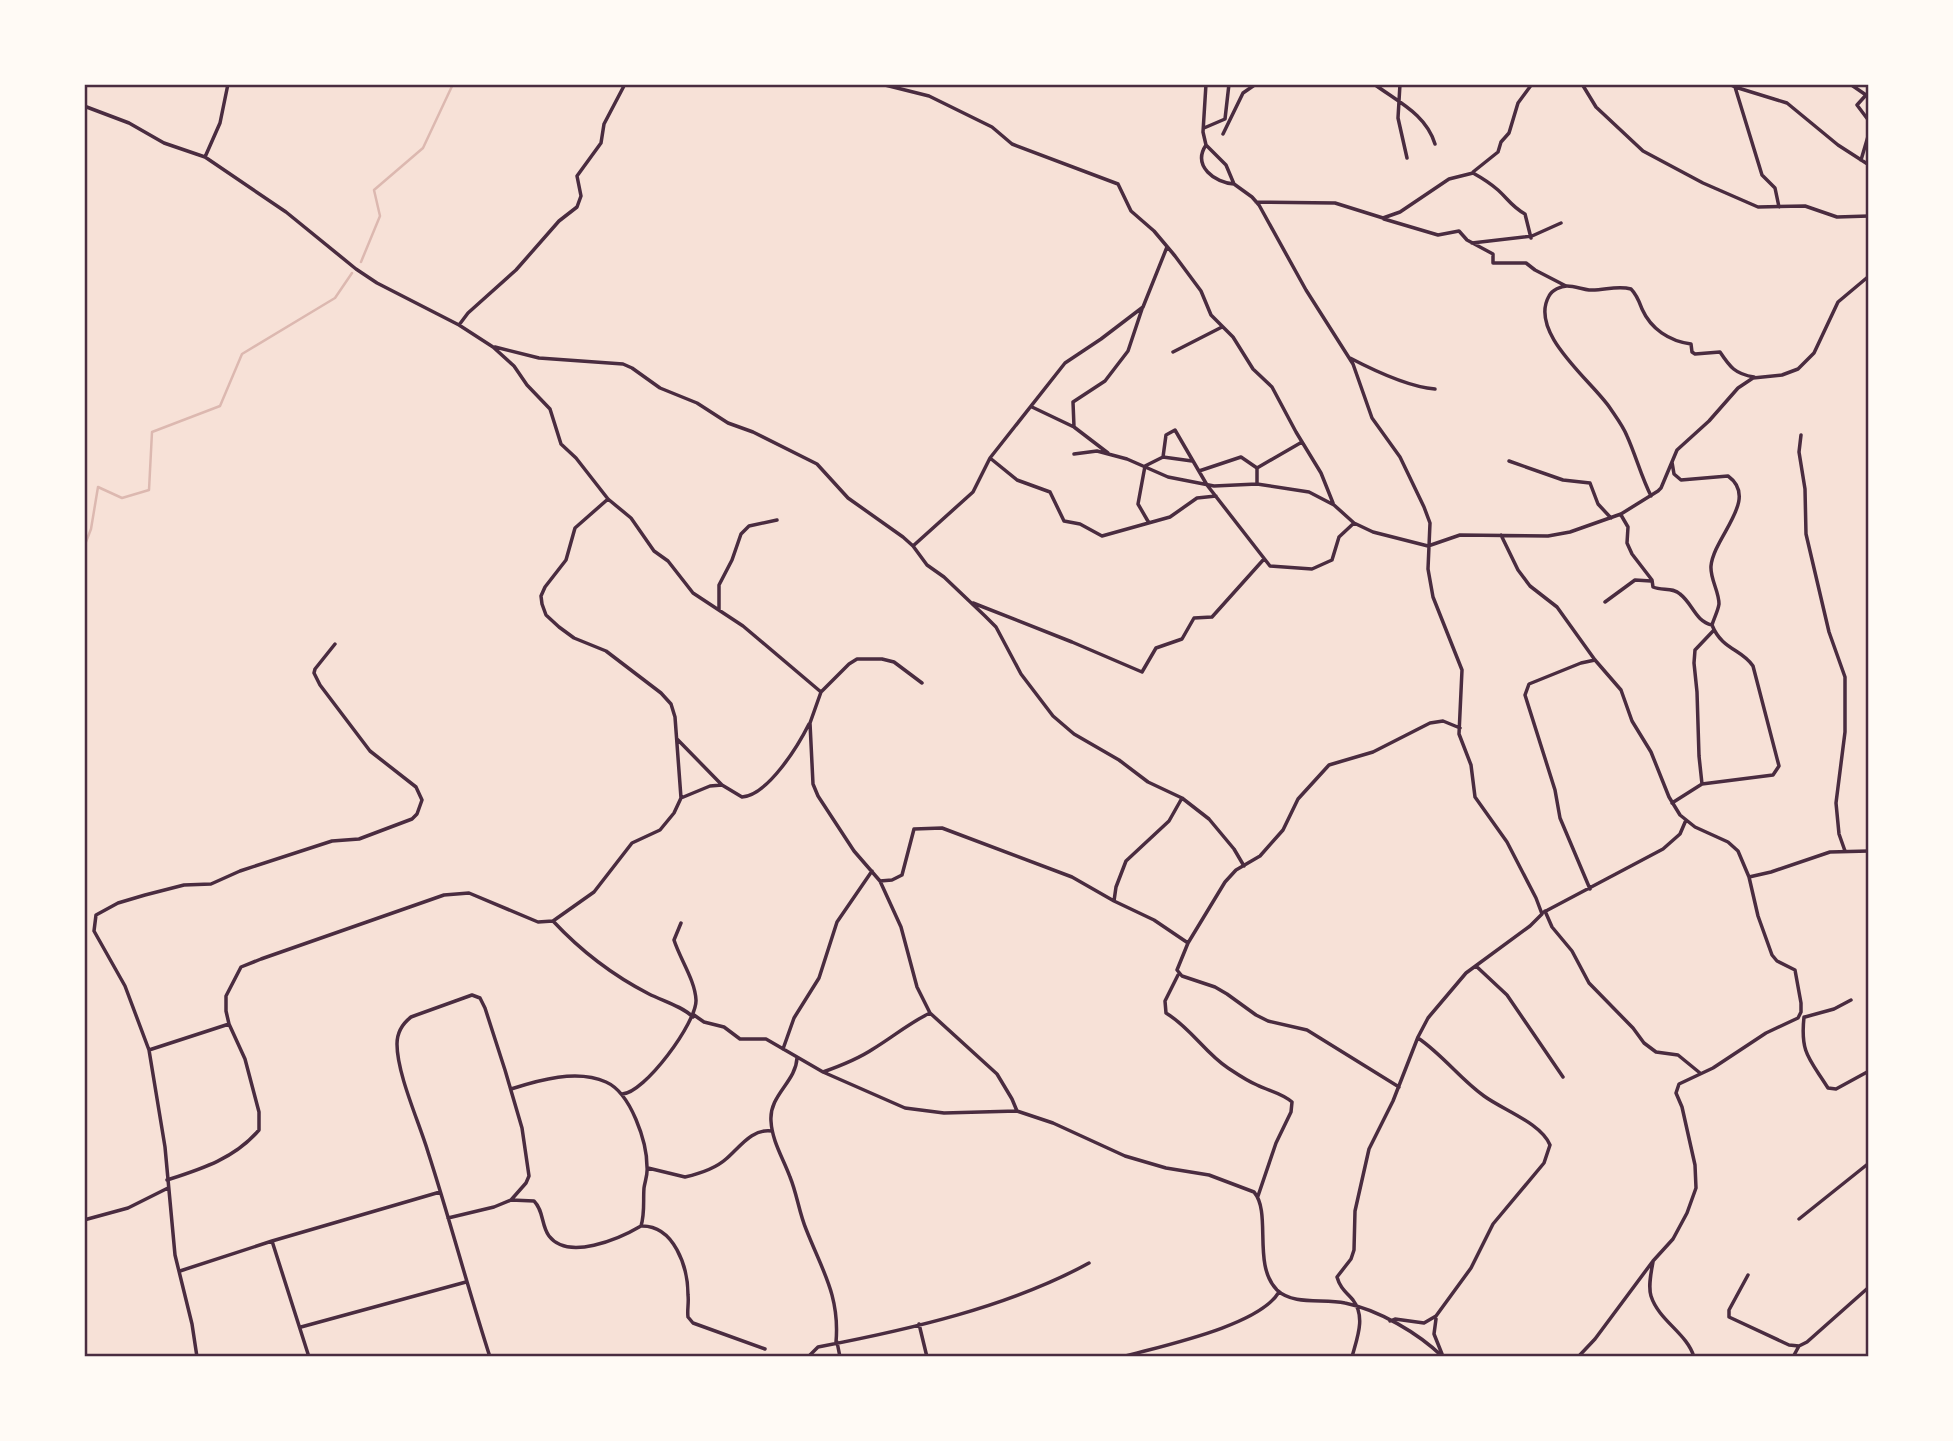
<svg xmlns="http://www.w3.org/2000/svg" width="1953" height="1441" font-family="'Playfair Display',serif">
  <rect width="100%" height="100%" fill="#f7e1d7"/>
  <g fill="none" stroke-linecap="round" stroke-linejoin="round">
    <path stroke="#dcb8b0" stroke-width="2.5" d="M361,262L380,216L374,190L423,148L453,84
      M84,547L91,529L98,487L122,498L149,490L152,432L220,406L242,354L335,298L352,273"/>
    <path stroke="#4a2c40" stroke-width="3.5" d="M881,84L929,96L992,127L1012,144L1118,184L1131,211L1154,231L1175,256L1201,291L1211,315L1233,337L1253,369L1272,387L1296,432L1321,473L1333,503
      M1206,84L1203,132L1206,145L1226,165L1234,184L1252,197L1259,205L1306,290L1353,364L1372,418L1400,457L1424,507L1430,523L1428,569L1433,597L1462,670L1459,734L1471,765L1475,797L1507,842L1536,898L1542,914L1530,926L1466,973L1428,1018L1418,1037L1393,1101L1369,1149L1355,1211L1354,1250L1351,1259L1337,1277C1340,1288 1346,1292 1353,1300C1366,1317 1357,1338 1352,1357
      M1374,84C1398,102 1426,114 1435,144
      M1400,84L1398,118L1407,158
      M1582,84L1596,107L1643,151L1703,183L1758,207L1805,206L1837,217L1869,216
      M1729,84L1735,87L1762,175L1775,188L1779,207
      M1850,84L1866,95L1857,105L1869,121
      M1735,87L1787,103L1838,145L1869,165
      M84,106L129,123L164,143L205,157L286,212L356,269L377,283L459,325L493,347L514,366L527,385L550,409L561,444L576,458L608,499L631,518L654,551L668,561L693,593L743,626L821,692
      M1204,128L1225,119L1229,84
      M1223,134L1243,93L1256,84
      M1206,145C1192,166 1215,183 1234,184
      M205,157L220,123L228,84
      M1861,160L1869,133
      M1473,172L1498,152L1501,142L1509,133L1518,103L1532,84
      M1256,202L1335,203L1383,218L1400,212L1449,179L1473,173C1482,178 1490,183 1498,190C1508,199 1512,207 1525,214L1531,238
      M1384,219L1438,235L1459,231L1467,240L1493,254V263H1526L1535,270L1566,286
      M1472,243L1532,236L1561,223
      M459,325L468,313L516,270L559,221L577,207L581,196L577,176L601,143L604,124L625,84
      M495,347L539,358L623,364L632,368L660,388L697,403L728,423L753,432L817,464L848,498L903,537L913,546L927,565L944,577L985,616L996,627L1021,674L1053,716L1074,734L1119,760L1148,782L1182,798L1209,819L1234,849L1244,866
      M1173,352L1222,327
      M1350,358C1373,370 1409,387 1435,389
      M1032,407L1074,427
      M1801,435L1799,452L1805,489L1806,534L1829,632L1845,677V732L1836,803L1839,834L1845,851
      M1108,453L1074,427L1073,402L1105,381L1128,351L1142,309
      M1074,454L1097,451L1127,459L1168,477L1214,486L1257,484L1309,492L1334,505L1354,523L1373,532L1428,546L1460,535L1548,536L1570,532L1621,514L1658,491L1661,488L1677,450L1709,421L1738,388L1753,378L1782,375L1798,369L1814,353L1838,302L1869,276
      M1163,457L1192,461
      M990,458L1017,480L1050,492L1064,521L1080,524L1102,536L1170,517L1197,498L1216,496
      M1509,461L1563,480L1590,483L1598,504L1611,518
      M1199,471L1241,457L1257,468
      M1257,484V468L1302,442
      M1651,496C1641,476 1636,456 1627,436C1623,426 1616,417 1610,408C1592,381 1528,333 1549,296C1552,290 1561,286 1567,286C1574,286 1582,289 1589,290C1604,291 1616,285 1631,289C1637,295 1639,301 1642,309C1651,329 1669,341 1691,344L1692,352L1695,354L1720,352C1730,367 1735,374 1754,377
      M1621,515L1628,527L1627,543L1632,554L1652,580L1653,587C1662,591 1673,587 1680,594C1693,604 1695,621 1712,625
      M1149,523L1138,504L1145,466L1163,457L1166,435L1175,430L1207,485L1270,566L1312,569L1332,560L1339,537L1354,523
      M1501,535L1518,570L1530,586L1557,607L1595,660L1621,690L1632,721L1651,752L1669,797L1680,815L1695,827L1728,842L1738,851L1749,877L1758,916L1772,955L1777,961L1795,970L1801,1003V1012L1798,1018L1766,1033L1713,1068L1679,1084L1676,1093L1682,1107L1695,1165L1696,1188L1687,1213L1673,1239L1653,1261L1595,1339L1578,1357
      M913,546L973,492L990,458L1065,363L1101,339L1143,307L1167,247
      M1605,602L1635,580L1651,581
      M973,603L1072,642L1142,672L1156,648L1182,639L1194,618L1212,617L1264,559
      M719,610V585L732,560L741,534L749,526L777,520
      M922,683L894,662L882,659H857L849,664L821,692L810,723L813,784L818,796L854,851L880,881L901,927L917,987L930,1013L997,1074L1012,1099L1017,1111
      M677,739L722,785
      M1702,784L1699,756L1697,692L1694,663L1695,650L1714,630
      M681,798L710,786L722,785L742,797C768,795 798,746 809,724
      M1672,803L1702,784L1773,775L1779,766L1753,666C1742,649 1722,650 1712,625C1714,618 1718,611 1719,604C1719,591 1710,579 1711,566C1714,536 1760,499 1728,476L1681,480L1674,474L1672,462
      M1749,877L1771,872L1830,852L1869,851
      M880,881L892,880L902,875L914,829L942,828L1072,877L1114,901L1154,920L1188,943
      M1590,889L1560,818L1555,790L1525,695L1529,684L1581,663L1595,660
      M1114,901L1116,887L1126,861L1169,821L1182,798
      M1545,911L1552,927L1572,951L1589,983L1633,1028L1644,1043L1656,1052L1678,1055L1700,1073
      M1544,912L1663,849L1680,834L1686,820
      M553,921C580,950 614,976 649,994C663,1001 682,1006 693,1017
      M1476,966L1507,995L1563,1077
      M1178,975L1165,1001L1166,1013C1191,1028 1205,1053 1228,1068C1237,1074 1247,1081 1257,1085C1269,1091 1282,1093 1292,1102L1291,1112L1276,1143L1258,1196
      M694,1015L704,1022L724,1027L740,1039H766L823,1072L905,1108L944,1113L1017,1111L1053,1123L1125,1156L1166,1168L1209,1175L1254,1192C1272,1213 1252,1265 1277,1290C1294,1306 1324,1298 1345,1303C1379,1310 1418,1333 1443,1357
      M1804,1017C1800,1054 1810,1059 1828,1088L1836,1089L1869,1071
      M1805,1017L1834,1009L1851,1000
      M783,1049L794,1018L819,978L837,922L872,871
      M149,1050L229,1024
      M797,1058C796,1082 769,1095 771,1121C772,1141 783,1158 790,1177C797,1194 799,1212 806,1229C822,1270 840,1296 836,1342
      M823,1072C840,1066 858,1059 873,1049C893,1037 909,1023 930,1013
      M1399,1087L1307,1030L1268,1021L1256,1015L1227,994L1215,987L1182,976L1177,970L1188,943L1225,882L1236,870L1260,856L1283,830L1298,799L1329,765L1373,752L1430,723L1443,721L1460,728
      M511,1089C539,1080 577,1069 606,1082C631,1093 647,1142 647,1167C648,1174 645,1181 644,1188C643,1201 645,1213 641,1226C619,1239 568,1261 549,1236C541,1225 544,1211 534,1201L511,1200
      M622,1094C644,1094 697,1022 696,1000C695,980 680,959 674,940L681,923
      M648,1168L685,1177C698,1174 716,1168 726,1159C740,1147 752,1128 772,1131
      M167,1180C201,1169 234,1159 259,1130V1112L245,1059L229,1024L226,1011V996L241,967L261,959L444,895L469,893L538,922L553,921L594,892L632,843L660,830L674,813L681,798L675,717L671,704L661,693L606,651L574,638L559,627L546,615L542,604L541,596L545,587L566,560L575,528L608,499
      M448,1218L494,1207L511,1200L526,1183L529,1176L522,1128L505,1070L485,1008L480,998L472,995L411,1017C402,1024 397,1032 397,1044C397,1074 419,1122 428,1152C450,1220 468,1289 490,1357
      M1799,1219L1869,1163
      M84,1220L128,1208L168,1188
      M641,1226C674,1225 688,1267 688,1295C689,1303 687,1310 688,1317L693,1323L765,1349
      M272,1241L309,1357
      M1653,1262C1651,1273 1648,1286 1651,1296C1659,1321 1687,1333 1694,1357
      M180,1271L272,1241L440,1192
      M1748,1275L1729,1310V1317L1789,1345L1799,1346L1807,1342L1869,1287
      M1436,1319L1434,1334L1442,1354
      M1390,1321L1395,1319L1424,1323L1436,1316L1471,1268L1493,1224L1544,1163L1550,1145C1541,1123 1503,1110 1484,1096C1460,1079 1443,1055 1418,1038
      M919,1324L927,1357
      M301,1327L466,1282
      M837,1342L840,1357
      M197,1357L192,1324L175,1255L165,1147L149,1050L125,986L94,931L96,915L118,903L145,895L184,885L211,884L240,871L332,841L359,839L412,819L417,814L422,800L416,787L370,751L320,685L314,673L315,669L335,644
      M808,1357L818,1347C907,1330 1009,1307 1089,1263
      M1122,1357C1161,1346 1259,1326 1279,1292
      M1793,1357L1799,1346"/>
  </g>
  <rect width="1953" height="1441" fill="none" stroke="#fffaf5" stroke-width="172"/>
  <rect x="86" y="86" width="1781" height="1269" fill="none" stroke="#4a2c40" stroke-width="2.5"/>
</svg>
